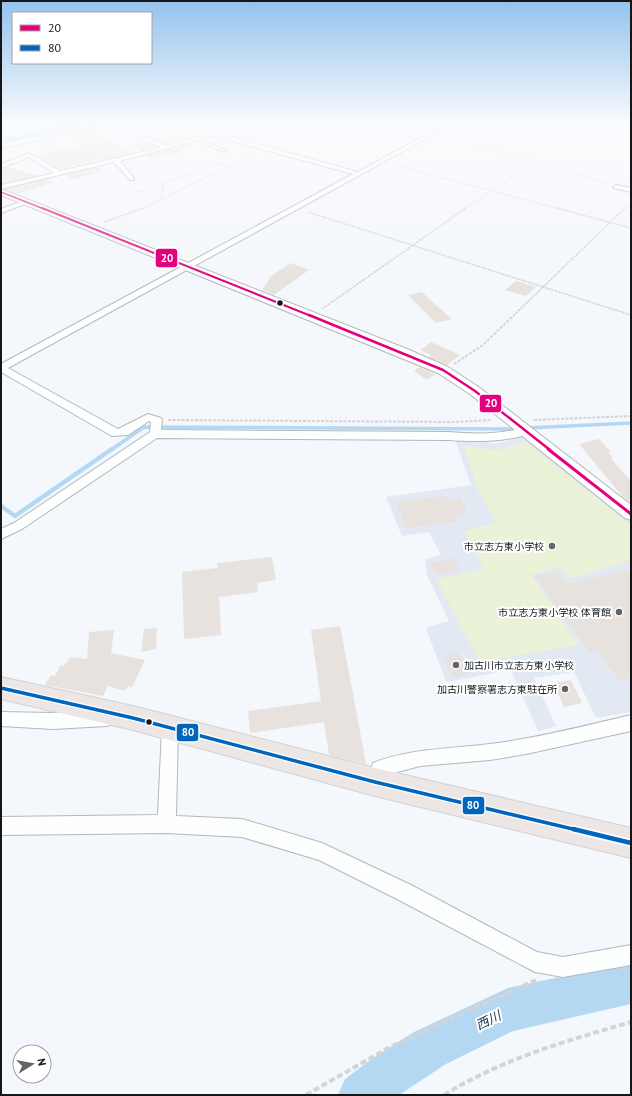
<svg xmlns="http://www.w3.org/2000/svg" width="632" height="1096" font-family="'PT Sans','Noto Sans JP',sans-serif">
  <rect width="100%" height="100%" fill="#f4f7fb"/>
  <path fill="#e2e9f2" d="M526,436L631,520V712L596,718L574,672L534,678L556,726L538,731L511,670L446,682L426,628L449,621L427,575L425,559L441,555L429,532L402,536L386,497L471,485L455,439L483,441L494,444Z"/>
  <path fill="#eaf2d7" d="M525,442L631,525V560L570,579L561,567L531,575L579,645L480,662L436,579L484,569L464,531L496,523L477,488L464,446L497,450Z"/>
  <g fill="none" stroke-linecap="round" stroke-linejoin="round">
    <path stroke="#b5d8f2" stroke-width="3.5" d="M527,428L631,423
      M111,450L144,427L519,429"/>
    <path stroke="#b5d8f2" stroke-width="4.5" d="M1,506L15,516L112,449"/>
    <path fill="#b5d8f2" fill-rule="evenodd" d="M71,124H93L87,128L1,146V138Z
      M631,962V1004L513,1031L446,1064L399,1095H338L345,1079L373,1058L414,1032L508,988Z"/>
  </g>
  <path fill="#e7e2de" d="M88,130L134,152L60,169L36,155L82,146L66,136Z
    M186,132L196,136L167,144L157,140Z
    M146,142L156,147L140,151L134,145Z
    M197,142L199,143L179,149L183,151L151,159L147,155Z
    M9,167L36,176L1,183V169Z
    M99,167L103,171L72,180L65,175Z
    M47,179L54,182L18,194L6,189Z
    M291,263L309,270L274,295L262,290L272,275Z
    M516,281L536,287L526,296L505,290Z
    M422,292L430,300L452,319L436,323L408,295Z
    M431,342L460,355L447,365L429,357L431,355L420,350Z
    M419,367L436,374L427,380L414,371Z
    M599,439L611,452L608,453L613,458L611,459L631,481V503L623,497L579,444Z
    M446,496L447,500L461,498L468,514L454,516L457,521L406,528L396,502Z
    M272,557L276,580L257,583L258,592L219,597L221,635L184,639L182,572L218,568L217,563Z
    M453,558L460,569L437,575L429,563Z
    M631,569V678L620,682L596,649L589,652L534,576L557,571L567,584Z
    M340,626L354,699L366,764L329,755L324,722L250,733L248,711L321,701L311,630Z
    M157,628L156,649L141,652L144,629Z
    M114,630L111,653L145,660L132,687L128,686L125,691L108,686L103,696L45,685L51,675L55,676L61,665L64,666L70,657L87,659L89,632Z
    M457,652L470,673L455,678L442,658Z
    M571,680L582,703L564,707L553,683Z"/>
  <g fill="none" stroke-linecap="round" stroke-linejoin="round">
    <g stroke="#b5b7ba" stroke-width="2">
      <path id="lane" d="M196,138H198L226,151L224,152L196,140Z"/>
    </g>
    <g stroke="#b5b7ba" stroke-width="2">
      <path id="street" d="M97,124H107L1,148V144Z
        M119,124H125L135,131L167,146L214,132L358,172L446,124H453L8,368L118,429L148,414L161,418L162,420L161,430L448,432C475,434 499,435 526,427L531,431L530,434C502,442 477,442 448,440L157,438L22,529L1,539V529L14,523L150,432L151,422L149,421L128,435L112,436L1,372V364L353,174L214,136L120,161L134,178V180H130L114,162L1,189V185L54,173L29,157L1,168V164L27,154H31L60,171L160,148L131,133Z
        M620,124L631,125V129L621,125Z
        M616,185L631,188V192L614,188L613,187Z
        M26,200L28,201V203L1,213V209Z
        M1,712L53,713L107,712L113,714L115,719L113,724L107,726L53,729L1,726Z
        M631,715V731L526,754L490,760L420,766L386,775L381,788L375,791L369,788L366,782L373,763C411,748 450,749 490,744C538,738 584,726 631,715Z
        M170,720L176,723L178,728L176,816L242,819L322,843L411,885L537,952L563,957L631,945V965L563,977L535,972L397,899L319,860L242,837L167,833L1,835V817L158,815L162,728L164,723Z"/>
    </g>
    <g stroke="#b5b7ba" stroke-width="2">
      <path id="secondary" d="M1,189L407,349L448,367L480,388L631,505V520L625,518L470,394L438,373L1,195Z"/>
    </g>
    <g stroke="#d1d2d4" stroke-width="2">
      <path id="primary" d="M1,677L133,706L375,768L631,828V858L375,796L133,730L1,699Z"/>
    </g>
    <path stroke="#d3d4d6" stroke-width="1" stroke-dasharray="2 1" stroke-linecap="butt" d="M227,128L243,124
      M444,138L530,158L558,169L608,184
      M43,152L78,143
      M394,165L560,209
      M135,187L137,192H145
      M161,198L164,183L215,164L229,165
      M142,209L252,155
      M464,209L531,164L539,161
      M624,209L631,202"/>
    <path stroke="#d3d4d6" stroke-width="1.5" stroke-dasharray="2.5 1" stroke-linecap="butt" d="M556,208L631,228
      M308,212L631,315
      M104,222L144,208
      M322,309L466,208
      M513,316L625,208"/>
    <path stroke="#d3d4d6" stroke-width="2" stroke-dasharray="3 1.5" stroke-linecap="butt" d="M454,364L483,345L514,315
      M168,420L453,422L491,420
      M534,420L631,416"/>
    <path stroke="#d3d4d6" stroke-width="4" stroke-dasharray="6 3" stroke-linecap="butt" d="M306,1095L390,1047L536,980
      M444,1095C502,1059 566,1041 631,1022"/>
    <use href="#lane" fill="#fdfefe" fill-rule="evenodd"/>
    <use href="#street" fill="#fdfefe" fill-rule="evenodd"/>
    <use href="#secondary" fill="#fdfefe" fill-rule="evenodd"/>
    <use href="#primary" fill="#ece6e5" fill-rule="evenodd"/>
    <g stroke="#fff" stroke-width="3">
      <path id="bus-1-far3" d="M1,192L44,209"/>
    </g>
    <g stroke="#fff" stroke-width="4">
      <path id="bus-1-far2" d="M42,208L311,316"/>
    </g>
    <g stroke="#fff" stroke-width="5">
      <path id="bus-1-far1" d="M309,315L443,370L475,391L550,450"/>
    </g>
    <g stroke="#fff" stroke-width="6">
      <path id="bus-1" d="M548,449L631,514"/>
    </g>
    <g stroke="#fff" stroke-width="6">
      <path id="bus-2-far1" d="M1,688L133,718L375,782L577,830"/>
    </g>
    <g stroke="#fff" stroke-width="8">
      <path id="bus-2" d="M573,829L631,843"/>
    </g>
    <use href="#bus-1-far3" stroke="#e5007d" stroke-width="1.5"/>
    <use href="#bus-1-far2" stroke="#e5007d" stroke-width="2"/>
    <use href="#bus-1-far1" stroke="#e5007d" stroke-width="2.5"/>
    <use href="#bus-1" stroke="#e5007d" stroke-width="3"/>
    <use href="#bus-2-far1" stroke="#0065bd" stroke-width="3.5"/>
    <use href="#bus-2" stroke="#0065bd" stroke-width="4.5"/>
  </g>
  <linearGradient id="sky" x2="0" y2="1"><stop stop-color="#93c2ec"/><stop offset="0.45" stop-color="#fafbfd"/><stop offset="1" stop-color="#fafbfd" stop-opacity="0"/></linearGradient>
  <rect width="632" height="277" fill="url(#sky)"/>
  <g fill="#141618" stroke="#fff" stroke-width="1.5">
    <circle cx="280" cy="303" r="3.5"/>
    <circle cx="149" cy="722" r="3.5"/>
  </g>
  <g fill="#626567" stroke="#fff" stroke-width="1.5">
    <circle cx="552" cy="546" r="4"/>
    <circle cx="619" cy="612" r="4"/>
    <circle cx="456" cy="665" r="4"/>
    <circle cx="565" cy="689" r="4"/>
  </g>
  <g text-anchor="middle" stroke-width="4" stroke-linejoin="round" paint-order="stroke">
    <g font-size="10" fill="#141618" stroke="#fff" text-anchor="end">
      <text x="544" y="550">市立志方東小学校</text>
      <text x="611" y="616">市立志方東小学校 体育館</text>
      <text x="464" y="669" text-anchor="start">加古川市立志方東小学校</text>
      <text x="557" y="693">加古川警察署志方東駐在所</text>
    </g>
    <g font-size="13" font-style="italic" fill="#153b53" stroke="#fff">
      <text transform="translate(488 1020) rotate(-26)" y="5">西川</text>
    </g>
  </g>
  <g stroke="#fff" stroke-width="1.5">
    <rect x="155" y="248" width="23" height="20" rx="4" fill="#e5007d"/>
    <rect x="479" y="394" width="23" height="19" rx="4" fill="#e5007d"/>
    <rect x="176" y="723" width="23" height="19" rx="4" fill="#0065bd"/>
    <rect x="462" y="796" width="23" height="19" rx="4" fill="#0065bd"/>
  </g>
  <g font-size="11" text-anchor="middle" font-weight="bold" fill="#fff">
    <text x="167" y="262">20</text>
    <text x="491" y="407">20</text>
    <text x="188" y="736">80</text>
    <text x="473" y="809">80</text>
  </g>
  <rect width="632" height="1096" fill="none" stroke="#141618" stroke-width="4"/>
  <rect x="12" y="12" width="140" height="52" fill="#ffffff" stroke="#a1a2a3"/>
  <rect x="20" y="25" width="20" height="6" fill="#e5007d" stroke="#a1a2a3"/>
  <text x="48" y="32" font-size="12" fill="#141618">20</text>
  <rect x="20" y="45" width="20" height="6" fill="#0065bd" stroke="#a1a2a3"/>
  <text x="48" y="52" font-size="12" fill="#141618">80</text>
  <g transform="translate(32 1064) rotate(79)"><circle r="19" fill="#ffffff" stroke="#a1a2a3"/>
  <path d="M0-3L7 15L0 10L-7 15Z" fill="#626567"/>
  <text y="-6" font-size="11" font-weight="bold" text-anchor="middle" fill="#141618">N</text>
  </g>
</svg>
